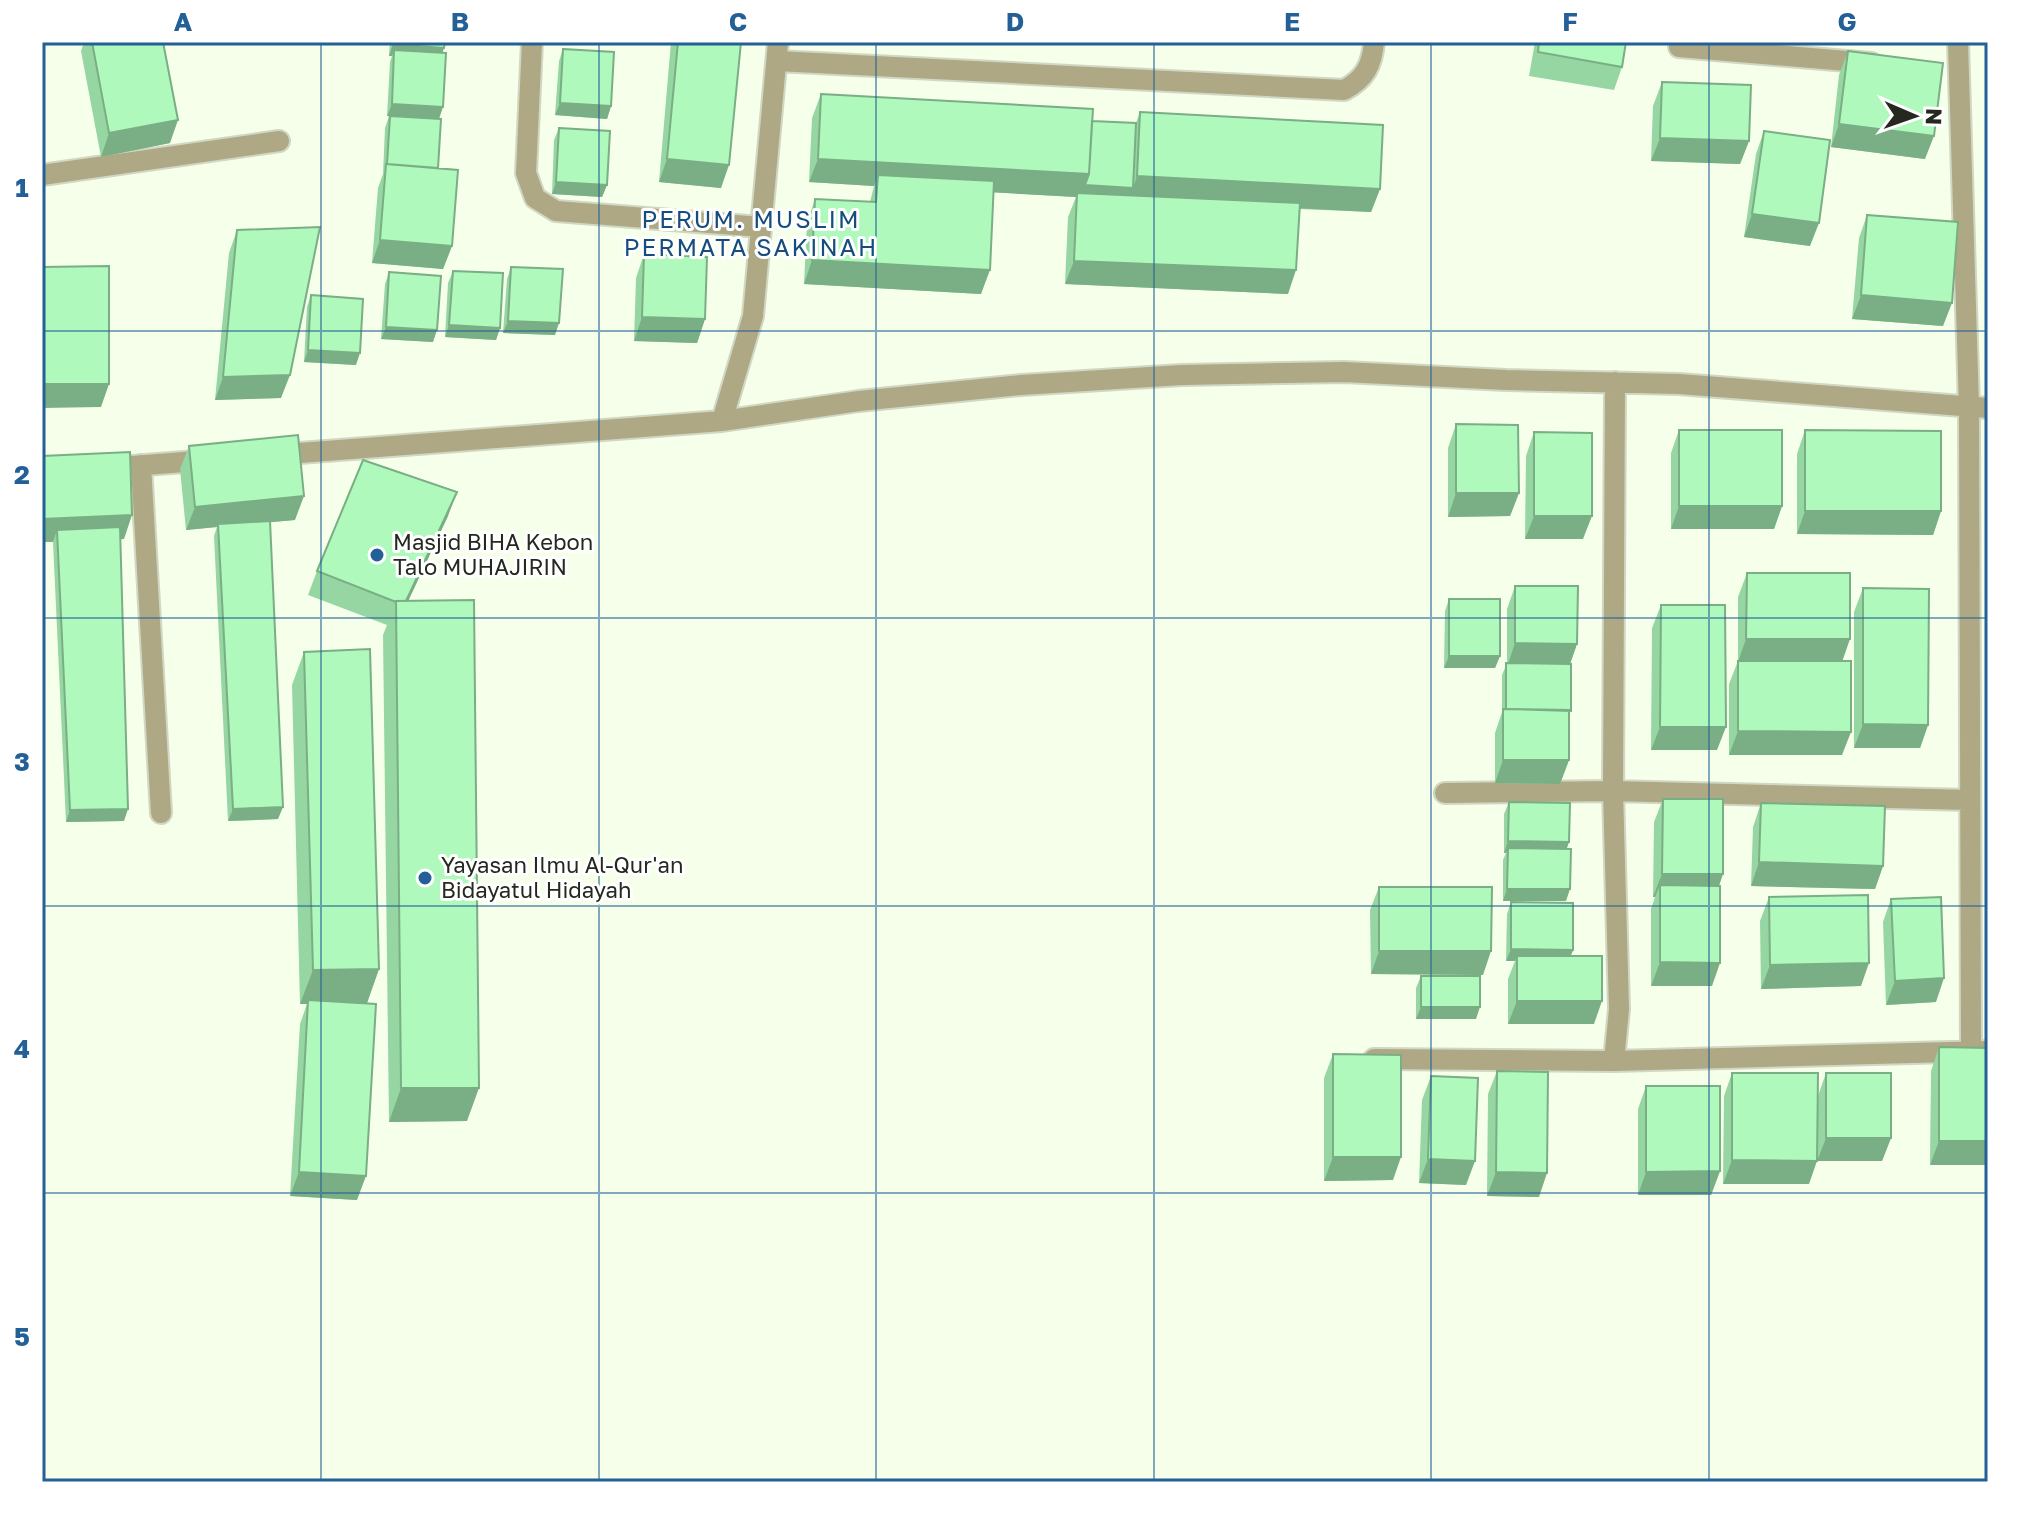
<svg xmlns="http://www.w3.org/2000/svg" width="2030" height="1524" font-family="'Golos Text',sans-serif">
  <rect width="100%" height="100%" fill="#f6ffe9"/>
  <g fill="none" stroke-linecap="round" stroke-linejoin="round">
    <g stroke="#d0d8c4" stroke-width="24">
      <path id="street" d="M532,42L526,173L535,198L556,211L761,227
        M1958,42L1969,407L1971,1052
        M1679,47L1871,63
        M777,61L1344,90C1365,79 1372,65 1374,42
        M42,175L279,141
        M1615,382L1613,791L1619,1009L1614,1061L1988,1051
        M722,421L753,316L778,42
        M273,455L722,421L859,401L1021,385L1182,375L1344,372L1506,380L1679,384L1988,408
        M141,465L161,813
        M106,468L210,460
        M1445,793L1613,791L1969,800
        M1374,1059L1614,1061"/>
    </g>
    <use href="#street" stroke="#aea884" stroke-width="20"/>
  </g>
  <path fill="#96d6a2" d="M84,42H163L170,143L101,157L81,51Z
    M390,42H445L442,53L439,119L438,168L452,246L443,269L372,263L378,188L383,174L385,128L389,116H387L390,62L392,56H389Z
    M671,42H741L721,188L659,182Z
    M1535,42H1626L1622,67L1614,90L1529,76Z
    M563,49L611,106L607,119L555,115L559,61Z
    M1848,51L1925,159L1831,147L1839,75Z
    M1662,82L1749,141L1740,164L1651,161L1653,106Z
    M821,94L1092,121L1136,123L1140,112L1380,189L1371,212L1299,209L1288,294L1065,284L1068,217L1076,197L993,192L981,294L804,284L807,223L815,199L870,202L874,186L809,182L812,118Z
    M559,128L607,185L602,197L552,194L554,140Z
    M1764,131L1810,246L1744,237L1756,154Z
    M1867,215L1943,326L1852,319L1859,238Z
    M237,230L281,398L215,400L229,253Z
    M644,254L705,319L697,343L634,341L636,278Z
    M511,267L555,335L503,333L507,279Z
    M453,271L500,328L496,340L445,337L448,283Z
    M389,272L433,342L381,339L385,284Z
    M311,295L356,365L304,362L307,307Z
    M1456,424L1519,493L1510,516L1448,517V448Z
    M1679,430L1782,506L1774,529H1671V453Z
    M1805,430L1941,511L1933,535L1797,534V454Z
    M1534,432L1583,539H1525L1526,456Z
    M189,446L295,520L270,522L278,819L228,821L214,536L217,527L186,530L180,469Z
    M42,456L124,539H120L124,821L66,822L53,542Z
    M448,516L408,601L467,1121L389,1122L383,635L387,625L308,595L317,571Z
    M1747,573L1842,661V755H1729V684L1738,661V597Z
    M1515,586L1577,644L1570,664L1569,760L1560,784L1495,783V733L1502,712V675L1507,663V609Z
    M1863,588L1928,725L1920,748H1854V612Z
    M1449,599L1500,656L1495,668H1444L1445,611Z
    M1661,605L1717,750H1651L1652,628Z
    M304,652L379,969L367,1003H357V1200L290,1196L300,1024L307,1004H300L292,685Z
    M1663,799L1719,886L1712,986H1651V909L1655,897H1653L1654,822Z
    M1509,802L1567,849L1566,901H1503V860L1506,853H1504V814Z
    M1761,803L1883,866L1875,889L1751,886L1753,827Z
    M1379,887L1483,975L1371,974L1370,910Z
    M1769,897L1861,986L1761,989L1760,921Z
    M1891,899L1936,1002L1886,1005L1883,922Z
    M1511,902L1573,950L1571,956L1594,1024H1508V979L1515,961H1506L1507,914Z
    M1421,976L1476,1019H1416V988Z
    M1939,1047L1988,1048L1930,1165L1931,1071Z
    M1333,1054L1393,1180L1324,1181V1078Z
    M1497,1071L1539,1197L1487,1196L1488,1094Z
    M1732,1073L1809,1184H1723L1724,1096Z
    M1826,1073L1891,1138L1882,1161H1817L1818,1096Z
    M1431,1076L1466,1185L1419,1183L1422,1100Z
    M1646,1086L1720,1171L1711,1195H1638V1109Z"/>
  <path fill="#7aae84" d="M393,44L444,48L440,60L394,50L392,56H389Z
    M560,103L611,106L607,119L555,115Z
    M392,104L443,107L439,119L387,116Z
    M178,120L170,143L101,157L109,133Z
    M1839,124L1934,136L1925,159L1831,147Z
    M1660,138L1749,141L1740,164L1651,161Z
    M667,159L729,165L721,188L659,182Z
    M818,159L1089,174L1133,188L1137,176L1380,189L1371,212L1077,197V193L1076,197L878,186V175L874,186L809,182Z
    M556,182L607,185L602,197L552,194Z
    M1752,214L1819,223L1810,246L1744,237Z
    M380,240L452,246L443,269L372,263Z
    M812,260L990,270L981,294L804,284Z
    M1074,261L1296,270L1288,294L1065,284Z
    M1861,295L1952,303L1943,326L1852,319Z
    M642,317L705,319L697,343L634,341Z
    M508,321L559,323L555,335L503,333Z
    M449,325L500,328L496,340L445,337Z
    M386,327L437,330L433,342L381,339Z
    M308,350L360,353L356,365L304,362Z
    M290,375L281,398L215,400L223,377Z
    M42,384H109L101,407L42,408Z
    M457,492L448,516L395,629L404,605Z
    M1456,493H1519L1510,516L1448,517Z
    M304,496L295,520L218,527V524L217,527L186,530L195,507Z
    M1679,506H1782L1774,529H1671Z
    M1805,511H1941L1933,535L1797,534Z
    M132,515L124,539L57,542V530L53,542H42V519Z
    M1534,516H1592L1583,539H1525Z
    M1746,639H1850L1842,662H1738Z
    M1515,643L1577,644L1569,667H1507Z
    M1449,656H1500L1495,668H1444Z
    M1863,724L1928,725L1920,748H1854Z
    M1660,727H1726L1717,750H1651Z
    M1738,731L1851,732L1842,755H1729Z
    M1503,760H1569L1560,784L1495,783Z
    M283,807L278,819L228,821L233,809Z
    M128,809L124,821L66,822L70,810Z
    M1508,841L1569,842L1565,854L1508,848L1506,853H1504Z
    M1759,862L1883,866L1875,889L1751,886Z
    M1662,874H1723L1715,898L1660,885L1655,897H1653Z
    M1507,889H1570L1566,901H1503Z
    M1511,949L1573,950L1568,962L1517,956L1515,961H1506Z
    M1379,951H1491L1483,975L1371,974Z
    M1660,962L1720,963L1712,986H1651Z
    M1869,963L1861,986L1761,989L1770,965Z
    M379,969L367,1003L308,1004V1000L307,1004H300L313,970Z
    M1944,978L1936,1002L1886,1005L1895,981Z
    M1517,1001H1602L1594,1024H1508Z
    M1421,1007H1480L1476,1019H1416Z
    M401,1088H479L467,1121L389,1122Z
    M1826,1138H1891L1882,1161H1817Z
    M1939,1141H1988V1165H1930Z
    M1333,1157H1401L1393,1180L1324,1181Z
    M1428,1159L1475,1161L1466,1185L1419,1183Z
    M1732,1160L1817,1161L1809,1184H1723Z
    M1720,1171L1711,1195H1638L1646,1172Z
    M299,1172L366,1176L357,1200L290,1196Z
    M1496,1172L1547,1173L1539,1197L1487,1196Z"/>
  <path fill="#aff9bc" stroke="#7aae84" stroke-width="2" d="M92,42H163L178,120L109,133Z
    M393,42H445L444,48L393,44Z
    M678,42H741L729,165L667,159Z
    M1539,42H1626L1622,67L1538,52Z
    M563,49L614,52L611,106L560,103Z
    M394,50L446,53L443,107L392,104Z
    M1848,51L1943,63L1934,136L1839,124Z
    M1662,82L1751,85L1749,141L1660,138Z
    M821,94L1093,109L1089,174L818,159Z
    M1140,112L1383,125L1380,189L1137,176Z
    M390,116L441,119L438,168L387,164Z
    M1092,121L1136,123L1133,188L1085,185L1089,174Z
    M559,128L610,131L607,185L556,182Z
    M1764,131L1830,140L1819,223L1752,214Z
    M386,164L458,170L452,246L380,240Z
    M878,175L994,181L990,270L812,260L815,199L876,202Z
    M1077,193L1300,203L1296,270L1074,261Z
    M1867,215L1958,222L1952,303L1861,295Z
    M320,227L290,375L223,377L237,230Z
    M644,254L707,257L705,319L642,317Z
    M109,266V384H42V267Z
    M511,267L563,269L559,323L508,321Z
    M453,271L503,273L500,328L449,325Z
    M389,272L441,276L437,330L386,327Z
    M311,295L363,299L360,353L308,350Z
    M1456,424L1518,425L1519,493H1456Z
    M1679,430H1782V506H1679Z
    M1805,430L1941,431V511H1805Z
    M1534,432L1592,433V516H1534Z
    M298,435L304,496L195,507L189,446Z
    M130,452L132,515L42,519V456Z
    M363,460L457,492L406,601H396V602L317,571Z
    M270,521L283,807L233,809L218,524Z
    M120,527L128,809L70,810L57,530Z
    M1747,573H1850V639H1746Z
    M1515,586H1578L1577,644L1515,643Z
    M1863,588L1929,589L1928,725L1863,724Z
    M1449,599H1500V656H1449Z
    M474,600L479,1088H401L396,601Z
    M1661,605H1725L1726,727H1660Z
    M370,649L379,969L313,970L304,652Z
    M1738,661H1851V732L1738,731Z
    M1506,663L1571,664V711L1506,709Z
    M1503,709L1569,710V760H1503Z
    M1663,799H1723V874H1662Z
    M1509,802L1570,803L1569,842L1508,841Z
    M1761,803L1885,806L1883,866L1759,862Z
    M1508,848L1571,849L1570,889H1507Z
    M1660,885L1720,886V963L1660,962Z
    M1379,887H1492L1491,951H1379Z
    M1868,895L1869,963L1770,965L1769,897Z
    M1941,897L1944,978L1895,981L1891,899Z
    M1511,902L1573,903V950L1511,949Z
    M1517,956H1602V1001H1517Z
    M1421,976H1480V1007H1421Z
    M308,1000L376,1004L366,1176L299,1172Z
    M1939,1047L1988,1048V1141H1939Z
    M1333,1054L1401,1055V1157H1333Z
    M1497,1071L1548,1072L1547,1173L1496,1172Z
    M1732,1073H1818L1817,1161L1732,1160Z
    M1826,1073H1891V1138H1826Z
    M1431,1076L1478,1078L1475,1161L1428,1159Z
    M1646,1086H1720V1171L1646,1172Z"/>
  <path fill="none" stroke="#236097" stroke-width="2" stroke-opacity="0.55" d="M321,42V1482M599,42V1482M876,42V1482M1154,42V1482M1431,42V1482M1709,42V1482M42,331H1988M42,618H1988M42,906H1988M42,1193H1988"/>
  <g fill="#236097" stroke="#fff" stroke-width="3">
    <circle cx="377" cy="555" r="8"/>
    <circle cx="425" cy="878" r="8"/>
  </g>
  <g text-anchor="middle" stroke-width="6" stroke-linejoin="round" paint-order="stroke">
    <g font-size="22" fill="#24281e" stroke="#fff" text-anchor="start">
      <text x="393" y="550">Masjid BIHA Kebon<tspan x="393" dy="25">Talo MUHAJIRIN</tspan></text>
      <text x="441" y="873">Yayasan Ilmu Al-Qur'an<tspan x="441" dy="25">Bidayatul Hidayah</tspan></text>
    </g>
    <g font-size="24" letter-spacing="2" fill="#154d7e" stroke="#fff">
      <text x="751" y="228">PERUM. MUSLIM<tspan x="751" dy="28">PERMATA SAKINAH</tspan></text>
    </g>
  </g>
  <rect width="2030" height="1524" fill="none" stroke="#ffffff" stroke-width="88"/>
  <g transform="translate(1914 116) rotate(92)" stroke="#ffffff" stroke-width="6" paint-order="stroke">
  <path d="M0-6L14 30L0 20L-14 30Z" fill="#24281e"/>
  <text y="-12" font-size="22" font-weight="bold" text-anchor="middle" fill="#24281e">N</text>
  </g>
  <rect x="44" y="44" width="1942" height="1436" fill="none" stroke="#236097" stroke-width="3"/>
  <g font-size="26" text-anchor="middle" font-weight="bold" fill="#236097">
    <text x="183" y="31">A</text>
    <text x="460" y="31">B</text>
    <text x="738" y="31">C</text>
    <text x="1015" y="31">D</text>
    <text x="1292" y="31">E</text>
    <text x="1570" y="31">F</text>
    <text x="1847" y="31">G</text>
    <text x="22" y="197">1</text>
    <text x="22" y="484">2</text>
    <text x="22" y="771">3</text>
    <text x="22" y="1058">4</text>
    <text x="22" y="1346">5</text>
  </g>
</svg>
